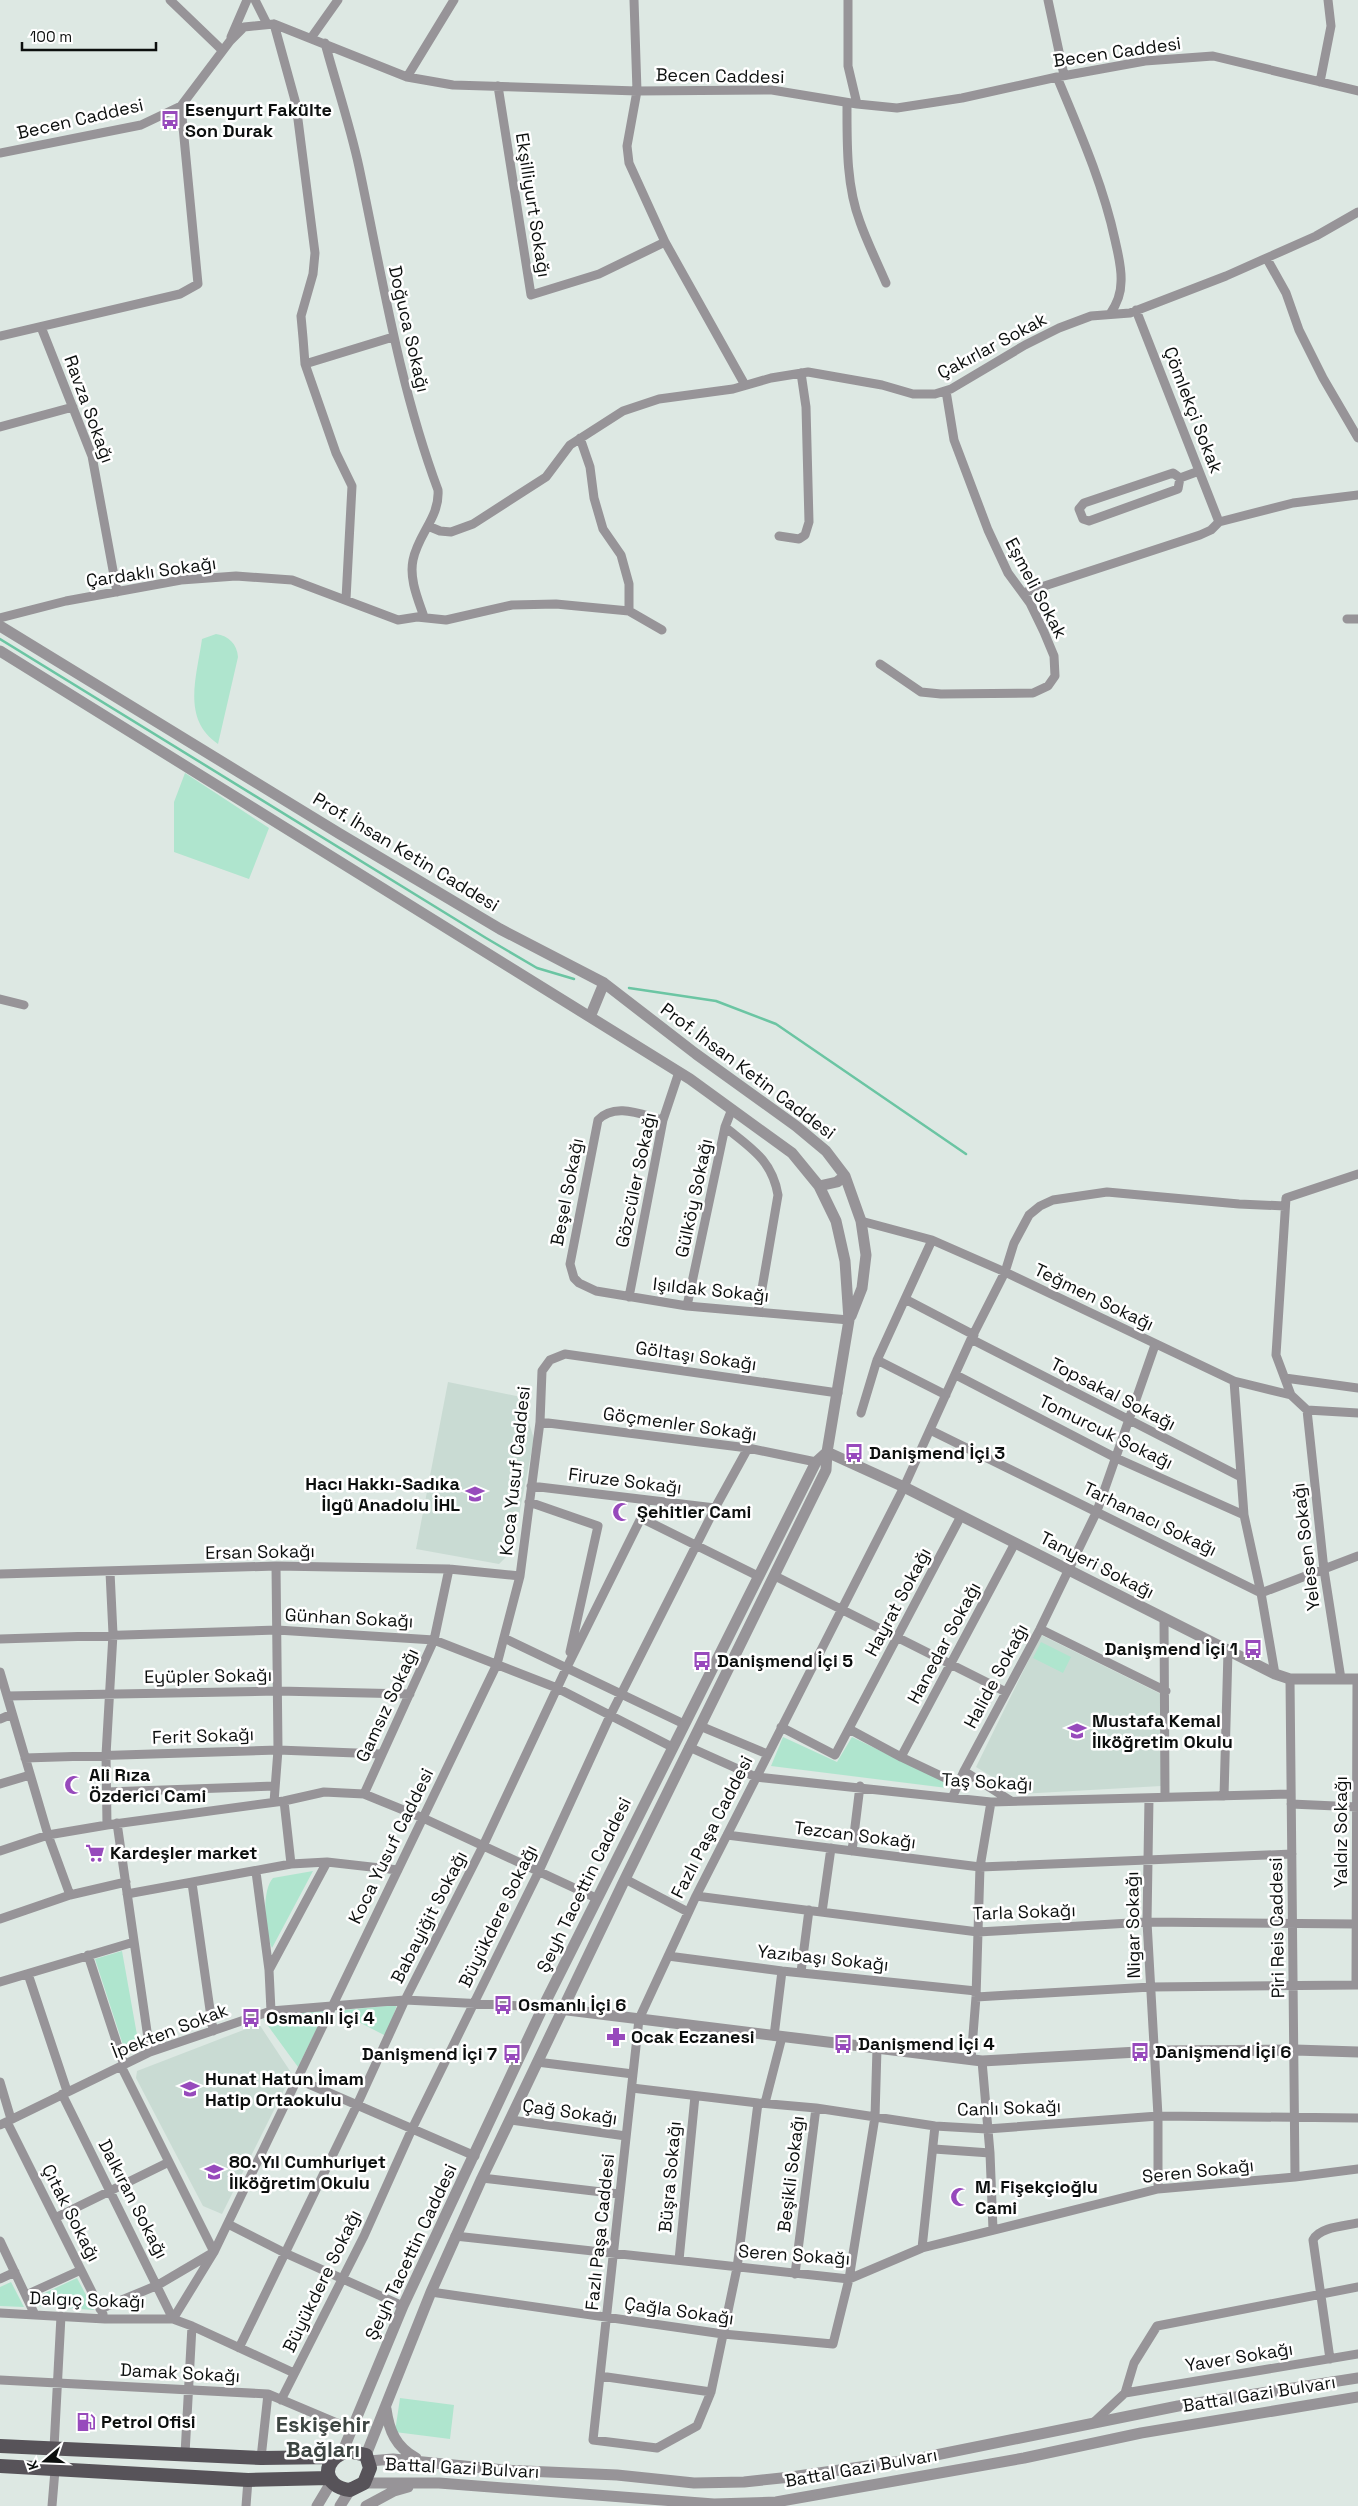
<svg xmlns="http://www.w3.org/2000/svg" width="1358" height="2506" font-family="'Space Grotesk',sans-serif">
  <rect width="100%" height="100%" fill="#dde8e3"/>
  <path fill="#c9dbd3" d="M448,1382L521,1397L534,1439L512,1551L499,1564L416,1549Z
    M1041,1635L1161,1694V1786L1020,1794L976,1767Z
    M259,2024L292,2074L222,2214L203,2206L136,2078L137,2071Z"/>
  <path fill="#afe5ce" d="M216,634C229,636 237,644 238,657L218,744C181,719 197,676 202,639Z
    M185,773L269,828L249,879L174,852V802Z
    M1041,1642L1071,1657L1063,1673L1033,1658Z
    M783,1737L837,1762L852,1737L949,1784L947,1788L771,1766Z
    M313,1871L272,1948C265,1932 261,1891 273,1878Z
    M122,1951L139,2046L125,2051L95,1959Z
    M397,2005L386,2036L341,2013L344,2010Z
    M327,2008L298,2067L263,2019L278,2013Z
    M77,2278L94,2310L38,2306L34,2298Z
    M11,2282L24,2307L0,2306V2287Z
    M400,2398L454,2405L450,2439L395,2432Z"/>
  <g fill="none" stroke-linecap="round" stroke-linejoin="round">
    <path stroke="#6bc5a3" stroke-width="2.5" d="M0,639L486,938L537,968L574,979
      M629,988L716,1001L776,1024L966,1154"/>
    <path stroke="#979498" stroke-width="9" d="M170,0L222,50
      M255,0L267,24
      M848,0V66L857,104
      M1048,0L1064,75
      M274,24L296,104L315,253L313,274L301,316L303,338L305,364L336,453L352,486L346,599
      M231,37L247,0
      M311,38L338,0
      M325,43C336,84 350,125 359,167C382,276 399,385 438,490C440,517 418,534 413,560C409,579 418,599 424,617
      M407,77L454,0
      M1057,77C1079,130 1103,184 1115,240C1118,254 1122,268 1121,282C1121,294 1117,304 1110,314
      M1320,82L1331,26L1328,0
      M498,86L531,295L599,274L665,242L629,163L627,146L637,91L634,0
      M847,103C847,142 846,185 860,222C867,242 877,262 886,283
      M0,153L141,125L181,106L230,41L244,27L274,24L407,77L453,85L637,91L772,90L857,104L897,108L962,98L1057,77L1145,61L1213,56L1358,91
      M665,242L745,385
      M1267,259L1286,293L1299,330L1323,378L1358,438
      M1136,310L1219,522
      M41,327L92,456L117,592
      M0,336L180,294L198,284L181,106
      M305,364L393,337
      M0,427L73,407
      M580,438L590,467L594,498L603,529L621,555L629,584V611
      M1180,478L1178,489L1089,521L1083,519L1079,509L1084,503L1173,473L1180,478L1199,471
      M428,526L440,531L451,532L473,524L546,477L570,445L623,411L659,399L733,389L771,378L808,372L882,385L913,394H935L951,389L1025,345L1059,328L1091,316L1130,313L1226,276L1316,236L1358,212
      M779,536L799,539L805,535L809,522L806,407L801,373
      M1023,593L1200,535L1211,530L1219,522L1293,503L1358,495
      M0,618L66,601L181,580L236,576L292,580L398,620L417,617L446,620L512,605L556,604L629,611L662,630
      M1347,619H1358
      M880,664L921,692L941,694L1033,693L1048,686L1055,676L1054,656L1044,632L1030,603L1008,573L988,530L954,440L946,391
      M0,999L24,1005
      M663,1120C642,1115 615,1102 598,1120L570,1264L574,1278L579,1283L596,1291L687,1306L849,1320
      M725,1127C751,1148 772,1160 778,1195L758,1312
      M861,1221L932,1240L1005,1272L1234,1381L1291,1395L1307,1410
      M629,1297L663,1120L679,1072
      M905,1299L974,1335
      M687,1306L725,1127L732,1109
      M971,1339L1241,1477
      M877,1360L946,1395
      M956,1375L1116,1458L1244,1515
      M1285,1378L1358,1388
      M1234,1381L1244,1515L1261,1593L1275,1674
      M1291,1395L1276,1355L1286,1198L1358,1174
      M1307,1410L1324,1570L1341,1679
      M1307,1410L1358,1413
      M861,1413L877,1360L932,1240
      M540,1422L748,1448L816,1462
      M930,1430L1261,1593L1358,1556
      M531,1486L715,1508
      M529,1502L598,1526L570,1652
      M641,1518L758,1576
      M0,1574L276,1566L449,1569L520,1576
      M775,1576L1006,1692
      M1164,1618L1165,1797
      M1040,1629L1166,1691
      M504,1638L684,1724
      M0,1639L277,1630L434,1640L557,1688L672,1747
      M0,1672L48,1835L70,1895
      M1290,1679L1295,2177
      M7,1696L278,1691L410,1694
      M0,1719L12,1714
      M700,1726L767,1754
      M781,1727L835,1755L961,1516
      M849,1729L901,1757L958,1784
      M689,1747L756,1777L991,1802L1291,1794
      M901,1757L1015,1543
      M25,1758L278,1750L382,1754
      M964,1771L1011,1801
      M0,1784L30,1775
      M106,1792L274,1786
      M364,1794L434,1640L449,1569
      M1224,1796L1228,1651
      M952,1798L964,1771L1040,1629L1097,1511L1155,1345
      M1149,1798L1147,1922L1158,2116V2189
      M284,1801L291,1864
      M274,1802L278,1750L276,1566
      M1291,1804L1358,1807
      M117,1823L150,2052
      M107,1825L106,1755L113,1634L110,1572
      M727,1835L980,1867L1292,1854
      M0,1851L48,1835L107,1825L284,1801L324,1792L364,1794L423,1818L596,1898
      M852,1851L860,1786
      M256,1872L269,1970L271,2011
      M625,1879L688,1912
      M192,1883L213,2031
      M127,1894L291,1864L327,1862L398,1870
      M696,1896L978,1932L1147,1922L1356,1924
      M822,1912L831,1848
      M0,1919L70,1895L126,1882
      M88,1955L124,2065
      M668,1956L782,1971L976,1991
      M269,1970L327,1862
      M801,1972L809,1910
      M28,1974L67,2091
      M0,1982L134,1942
      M1356,1985L1357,1679
      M976,1997L1151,1987L1358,1985
      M774,2036L782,1971
      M971,2060L976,1997L980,1867L991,1802
      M982,2061L990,2153L993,2230
      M537,2062L633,2074
      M297,2079L475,2156
      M0,2082L11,2119
      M632,2088L758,2103L816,2108L935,2126L987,2129L1158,2116L1358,2118
      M62,2094L173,2319
      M758,2103L737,2268L711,2392L697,2426L657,2448L593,2440L639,2019L696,1896L904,1487L971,1339L1005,1272L1014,1243L1029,1215L1040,1206L1053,1200L1107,1192L1239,1204L1285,1206
      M765,2103L782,2037
      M511,2120L626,2136
      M7,2122L103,2314
      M0,2125L150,2052L271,2011L405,2000L543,2007
      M934,2149L990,2153
      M482,2178L619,2194
      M55,2218L169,2162
      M228,2224L285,2253L403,2306
      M455,2236L849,2279L922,2248L1158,2189L1295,2177L1358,2169
      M0,2241L35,2315
      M922,2248L935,2126
      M679,2260L695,2096
      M795,2274L816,2108
      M0,2279L15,2272
      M431,2292L723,2334L833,2344L849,2279L875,2117L877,2048
      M26,2295L81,2270
      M100,2309L158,2285L214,2252L121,2066
      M0,2313L105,2319H173L192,2326L185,2454
      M173,2319L214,2252L497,1664L520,1576L540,1422L542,1371L550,1360L565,1354L838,1393
      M192,2326L294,2373
      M239,2348L357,2105L405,2000L483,1846L567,1667L641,1518L647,1500
      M1330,2359L1313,2240C1319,2227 1345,2226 1358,2223
      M600,2376L711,2392
      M0,2380L268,2394L351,2429
      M1125,2393L1358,2354
      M281,2400L364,2236L412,2129L538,1873L610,1716L715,1508L748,1448
      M1093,2423L1125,2393L1134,2363L1157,2326L1358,2287
      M54,2448L61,2316
      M261,2458L268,2394
      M52,2506L55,2470
      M246,2506L248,2480"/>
    <path stroke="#979498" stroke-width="11" d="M0,626L340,834L500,929L604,983L696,1054L796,1126L826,1151L845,1176L861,1221L866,1255L862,1288L851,1316
      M0,651L690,1079L792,1153L819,1186L836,1221L845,1261L849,1320L827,1452L826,1470L625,1879L482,2178L431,2292L366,2455
      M590,1017L604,983
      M819,1186L837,1182L845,1176
      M827,1452L904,1487L1275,1674L1290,1679H1358
      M543,2007L982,2061L1155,2051L1295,2050L1358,2052
      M386,2409C389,2431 396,2447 416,2458
      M342,2453L403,2306L543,2007L816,1462L827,1452
      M369,2461L393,2459L504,2470L617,2475L694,2483L744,2482L791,2477L916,2459L1178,2406L1358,2378
      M364,2483H439L714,2504L776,2502L1024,2458L1141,2433L1358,2397
      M317,2506L332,2481
      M340,2506L350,2490
      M366,2506L394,2491L408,2487"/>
    <path stroke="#575359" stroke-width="14" d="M0,2446L261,2458L335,2457
      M348,2451L366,2455L370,2468L364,2483L350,2490C322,2487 320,2459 348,2451Z
      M0,2466L248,2480L329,2478"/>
  </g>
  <defs>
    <g id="bus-bare" transform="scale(1.5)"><path d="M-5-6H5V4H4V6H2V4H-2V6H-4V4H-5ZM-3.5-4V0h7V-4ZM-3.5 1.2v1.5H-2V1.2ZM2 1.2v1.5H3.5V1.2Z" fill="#974abc" stroke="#fff" stroke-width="2.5" paint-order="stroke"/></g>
    <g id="school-bare" transform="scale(1.5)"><path d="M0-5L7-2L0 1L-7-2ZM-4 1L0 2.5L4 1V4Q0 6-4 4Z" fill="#974abc" stroke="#fff" stroke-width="2.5" paint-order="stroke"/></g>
    <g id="mosque-bare" transform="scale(1.5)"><path d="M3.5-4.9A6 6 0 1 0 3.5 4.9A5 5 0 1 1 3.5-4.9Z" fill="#974abc" stroke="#fff" stroke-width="2.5" paint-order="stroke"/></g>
    <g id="supermarket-bare" transform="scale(1.5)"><path d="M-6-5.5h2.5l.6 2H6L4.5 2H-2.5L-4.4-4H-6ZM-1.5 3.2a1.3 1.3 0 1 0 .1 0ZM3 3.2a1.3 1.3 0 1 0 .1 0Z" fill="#974abc" stroke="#fff" stroke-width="2.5" paint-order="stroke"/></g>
    <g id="pharmacy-bare" transform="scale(1.5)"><path d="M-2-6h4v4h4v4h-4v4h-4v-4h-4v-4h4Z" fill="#974abc" stroke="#fff" stroke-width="2.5" paint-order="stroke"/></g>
    <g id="fuel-bare" transform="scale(1.5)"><path d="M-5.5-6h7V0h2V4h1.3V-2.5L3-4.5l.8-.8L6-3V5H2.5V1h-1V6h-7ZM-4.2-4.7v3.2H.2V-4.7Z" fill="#974abc" stroke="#fff" stroke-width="2.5" paint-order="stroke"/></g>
  </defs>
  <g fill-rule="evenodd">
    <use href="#bus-bare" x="170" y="120"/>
    <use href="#bus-bare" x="854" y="1453"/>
    <use href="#school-bare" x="475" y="1494"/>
    <use href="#mosque-bare" x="622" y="1512"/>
    <use href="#bus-bare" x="1253" y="1649"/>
    <use href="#bus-bare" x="702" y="1661"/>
    <use href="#school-bare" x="1077" y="1731"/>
    <use href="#mosque-bare" x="74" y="1785"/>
    <use href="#supermarket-bare" x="95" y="1853"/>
    <use href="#bus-bare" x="503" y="2005"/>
    <use href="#bus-bare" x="251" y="2018"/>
    <use href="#pharmacy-bare" x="616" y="2037"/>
    <use href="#bus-bare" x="843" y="2044"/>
    <use href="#bus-bare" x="1140" y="2052"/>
    <use href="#bus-bare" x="512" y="2054"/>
    <use href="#school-bare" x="190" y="2089"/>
    <use href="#school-bare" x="214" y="2172"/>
    <use href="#mosque-bare" x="960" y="2197"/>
    <use href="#fuel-bare" x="86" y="2422"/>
  </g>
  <g text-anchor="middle" stroke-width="5" stroke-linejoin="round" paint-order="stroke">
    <g font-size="18" fill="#0c0f0e" stroke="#fff">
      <text transform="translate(1117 52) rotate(-8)" y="6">Becen Caddesi</text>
      <text transform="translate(720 76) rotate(1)" y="6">Becen Caddesi</text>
      <text transform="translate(80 119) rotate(-13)" y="6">Becen Caddesi</text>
      <text transform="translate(533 205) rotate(81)" y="6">Ekşilliyurt Sokağı</text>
      <text transform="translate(409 329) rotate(77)" y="6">Doğuca Sokağı</text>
      <text transform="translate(992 346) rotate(-28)" y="6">Çakırlar Sokak</text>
      <text transform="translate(89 409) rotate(70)" y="6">Ravza Sokağı</text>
      <text transform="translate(1193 410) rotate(69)" y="6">Çömlekçi Sokak</text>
      <text transform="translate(151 572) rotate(-8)" y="6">Çardaklı Sokağı</text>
      <text transform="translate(1036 588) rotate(62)" y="6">Eşmeli Sokak</text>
      <text transform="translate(406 852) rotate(31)" y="6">Prof. İhsan Ketin Caddesi</text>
      <text transform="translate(748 1071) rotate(37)" y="6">Prof. İhsan Ketin Caddesi</text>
      <text transform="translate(636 1180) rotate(-78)" y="6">Gözcüler Sokağı</text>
      <text transform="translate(567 1192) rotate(-79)" y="6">Beşel Sokağı</text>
      <text transform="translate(694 1198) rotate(-78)" y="6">Gülköy Sokağı</text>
      <text transform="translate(711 1290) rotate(6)" y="6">Işıldak Sokağı</text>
      <text transform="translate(1094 1297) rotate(26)" y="6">Teğmen Sokağı</text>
      <text transform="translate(696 1356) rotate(8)" y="6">Göltaşı Sokağı</text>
      <text transform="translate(1113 1394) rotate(27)" y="6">Topsakal Sokağı</text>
      <text transform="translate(680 1424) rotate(8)" y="6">Göçmenler Sokağı</text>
      <text transform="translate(1106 1432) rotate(26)" y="6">Tomurcuk Sokağı</text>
      <text transform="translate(515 1471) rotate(-84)" y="6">Koca Yusuf Caddesi</text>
      <text transform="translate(625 1481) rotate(7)" y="6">Firuze Sokağı</text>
      <text transform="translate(1150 1519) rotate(26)" y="6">Tarhanacı Sokağı</text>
      <text transform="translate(1306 1547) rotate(-97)" y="6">Yelesen Sokağı</text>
      <text transform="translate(260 1552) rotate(-1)" y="6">Ersan Sokağı</text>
      <text transform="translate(1097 1565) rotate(27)" y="6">Tanyeri Sokağı</text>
      <text transform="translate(898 1602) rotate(-62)" y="6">Hayrat Sokağı</text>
      <text transform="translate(349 1618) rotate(3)" y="6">Günhan Sokağı</text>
      <text transform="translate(944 1643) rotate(-62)" y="6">Hanedar Sokağı</text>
      <text transform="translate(208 1676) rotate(-1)" y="6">Eyüpler Sokağı</text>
      <text transform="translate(996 1676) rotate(-62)" y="6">Halide Sokağı</text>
      <text transform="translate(387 1705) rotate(-65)" y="6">Gamsız Sokağı</text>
      <text transform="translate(203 1736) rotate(-2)" y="6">Ferit Sokağı</text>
      <text transform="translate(987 1782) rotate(3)" y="6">Taş Sokağı</text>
      <text transform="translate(712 1827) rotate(-63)" y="6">Fazlı Paşa Caddesi</text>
      <text transform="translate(1341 1832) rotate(-90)" y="6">Yaldız Sokağı</text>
      <text transform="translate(855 1835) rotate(7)" y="6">Tezcan Sokağı</text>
      <text transform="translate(391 1846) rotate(-64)" y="6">Koca Yusuf Caddesi</text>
      <text transform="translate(584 1885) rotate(-64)" y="6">Şeyh Tacettin Caddesi</text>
      <text transform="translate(1024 1912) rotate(-2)" y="6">Tarla Sokağı</text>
      <text transform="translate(498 1916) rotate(-64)" y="6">Büyükdere Sokağı</text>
      <text transform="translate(429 1917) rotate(-63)" y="6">Babayiğit Sokağı</text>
      <text transform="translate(1133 1925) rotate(-91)" y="6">Nigar Sokağı</text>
      <text transform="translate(1277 1928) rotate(-91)" y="6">Piri Reis Caddesi</text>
      <text transform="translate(823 1958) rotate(6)" y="6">Yazıbaşı Sokağı</text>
      <text transform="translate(170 2031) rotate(-21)" y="6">İpekten Sokak</text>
      <text transform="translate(1009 2108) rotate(-2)" y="6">Canlı Sokağı</text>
      <text transform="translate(570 2112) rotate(8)" y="6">Çağ Sokağı</text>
      <text transform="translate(1198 2171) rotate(-6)" y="6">Seren Sokağı</text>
      <text transform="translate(791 2174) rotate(-83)" y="6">Beşikli Sokağı</text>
      <text transform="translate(670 2177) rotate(-85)" y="6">Büşra Sokağı</text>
      <text transform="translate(133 2199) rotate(63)" y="6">Dalkıran Sokağı</text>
      <text transform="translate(71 2213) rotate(63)" y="6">Çıtak Sokağı</text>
      <text transform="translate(600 2232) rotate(-84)" y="6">Fazlı Paşa Caddesi</text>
      <text transform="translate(411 2252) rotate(-65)" y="6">Şeyh Tacettin Caddesi</text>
      <text transform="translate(794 2255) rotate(4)" y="6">Seren Sokağı</text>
      <text transform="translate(322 2281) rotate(-64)" y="6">Büyükdere Sokağı</text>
      <text transform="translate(87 2300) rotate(2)" y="6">Dalgıç Sokağı</text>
      <text transform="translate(679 2311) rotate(8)" y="6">Çağla Sokağı</text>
      <text transform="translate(1239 2357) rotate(-9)" y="6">Yaver Sokağı</text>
      <text transform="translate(180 2373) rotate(3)" y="6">Damak Sokağı</text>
      <text transform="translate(1259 2394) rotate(-9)" y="6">Battal Gazi Bulvarı</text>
      <text transform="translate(462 2468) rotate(3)" y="6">Battal Gazi Bulvarı</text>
      <text transform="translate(861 2468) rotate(-10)" y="6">Battal Gazi Bulvarı</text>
    </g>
    <g font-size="18" font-weight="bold" fill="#0c0f0e" stroke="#fff" text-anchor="start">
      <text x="185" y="116">Esenyurt Fakülte<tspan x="185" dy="21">Son Durak</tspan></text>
      <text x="869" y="1459">Danişmend İçi 3</text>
      <text x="460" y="1490" text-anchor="end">Hacı Hakkı-Sadıka<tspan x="460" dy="21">İlgü Anadolu İHL</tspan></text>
      <text x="637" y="1518">Şehitler Cami</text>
      <text x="1238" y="1655" text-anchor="end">Danişmend İçi 1</text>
      <text x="717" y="1667">Danişmend İçi 5</text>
      <text x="1092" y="1727">Mustafa Kemal<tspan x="1092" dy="21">İlköğretim Okulu</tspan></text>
      <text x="89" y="1781">Ali Rıza<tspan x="89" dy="21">Özderici Cami</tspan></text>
      <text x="110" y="1859">Kardeşler market</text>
      <text x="518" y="2011">Osmanlı İçi 6</text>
      <text x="266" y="2024">Osmanlı İçi 4</text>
      <text x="631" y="2043">Ocak Eczanesi</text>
      <text x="858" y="2050">Danişmend İçi 4</text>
      <text x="1155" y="2058">Danişmend İçi 6</text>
      <text x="497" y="2060" text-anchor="end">Danişmend İçi 7</text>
      <text x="205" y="2085">Hunat Hatun İmam<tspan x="205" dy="21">Hatip Ortaokulu</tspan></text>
      <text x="229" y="2168">80. Yıl Cumhuriyet<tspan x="229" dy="21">İlköğretim Okulu</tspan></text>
      <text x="975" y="2193">M. Fişekçioğlu<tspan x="975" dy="21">Cami</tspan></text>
      <text x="101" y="2428">Petrol Ofisi</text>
    </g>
    <g font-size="22" font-weight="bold" fill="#3d4542" stroke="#fff">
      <text x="323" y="2432">Eskişehir<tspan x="323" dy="25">Bağları</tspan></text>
    </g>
  </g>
  <g transform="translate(45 2461) rotate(251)" stroke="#ffffff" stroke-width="4" paint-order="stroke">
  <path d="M0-4L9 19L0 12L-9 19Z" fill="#0c0f0e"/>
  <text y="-8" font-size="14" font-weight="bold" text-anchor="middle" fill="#0c0f0e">K</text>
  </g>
  <path d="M22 42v8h134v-8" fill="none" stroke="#0c0f0e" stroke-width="2.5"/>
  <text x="30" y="42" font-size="15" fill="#0c0f0e" stroke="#ffffff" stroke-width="4" paint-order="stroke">100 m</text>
</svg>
